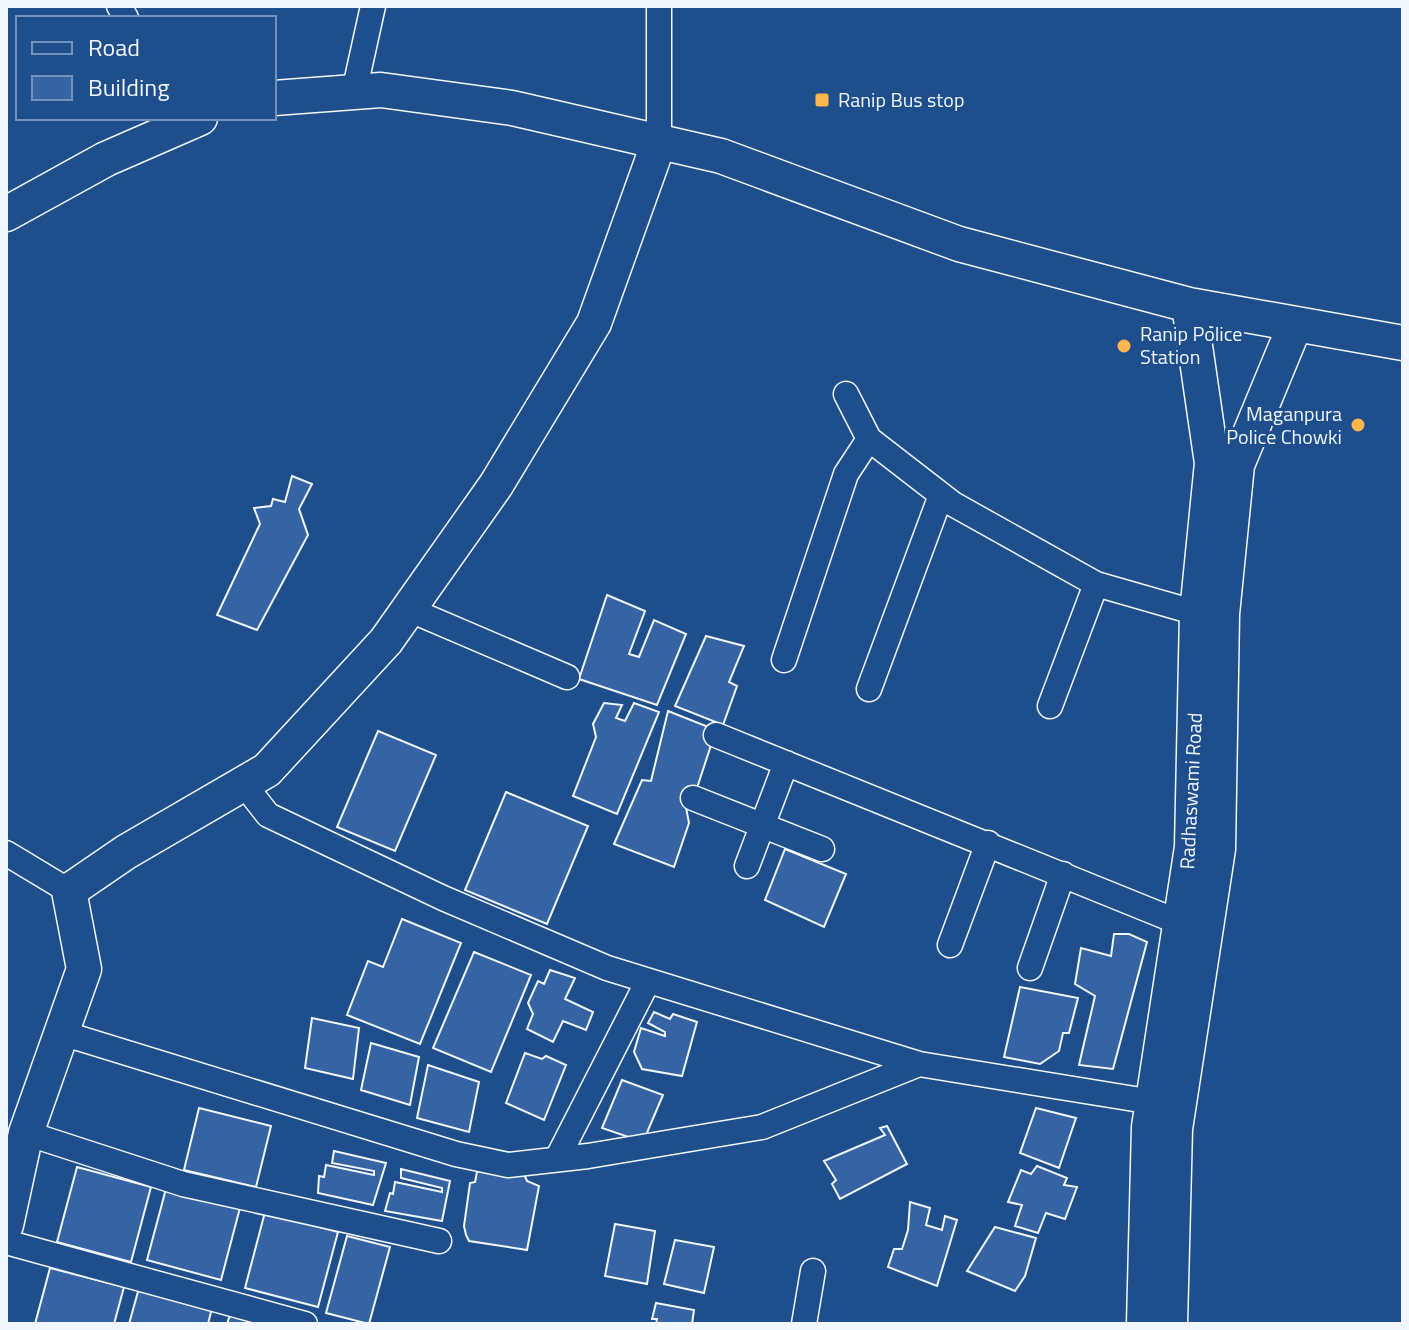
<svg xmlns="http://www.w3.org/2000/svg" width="1409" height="1330" font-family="'Titillium Web',sans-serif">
  <rect width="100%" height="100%" fill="#1f4e8c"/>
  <path fill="#3563a3" stroke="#f2f6ff" stroke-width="2" d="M292,476L312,484L299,509L308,535L257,630L217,615L260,524L254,508L271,506L273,499L285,502Z
    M607,595L645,611L629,654L639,657L654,620L686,634L657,705L579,679Z
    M706,636L744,646L729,682L737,686L723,725L675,706Z
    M604,703L622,705L616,718L625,721L634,703L659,712L617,814L573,796L596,737L593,724Z
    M668,711L716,730L695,794L684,797L689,823L674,867L614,844L642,780L651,781Z
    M378,731L436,755L395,851L337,827Z
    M506,792L588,826L547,924L465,890Z
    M785,849L846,874L824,927L765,900Z
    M402,919L461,943L420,1044L347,1015L368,961L383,967Z
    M1114,934H1129L1147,942L1113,1069L1079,1065L1095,996L1075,984L1081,948L1111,956Z
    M474,952L531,975L491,1072L433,1048Z
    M550,970L575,978L565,999L593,1012L586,1030L563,1021L553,1042L527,1029L533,1014L528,1003L538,981L544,984Z
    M1020,987L1078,998L1069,1033H1063L1059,1051L1040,1064L1004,1057Z
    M654,1012L670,1019L673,1014L697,1022L682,1076L642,1069L634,1052L641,1028L665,1036V1032L648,1023Z
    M312,1018L359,1028L353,1079L305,1068Z
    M371,1043L419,1057L410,1105L361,1090Z
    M525,1053L542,1059L546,1056L566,1065L544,1120L506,1103Z
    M428,1065L479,1082L469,1132L417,1118Z
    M622,1080L663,1095L643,1142L602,1128Z
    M199,1108L271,1126L256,1187L184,1170Z
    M1036,1108L1076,1118L1059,1168L1020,1153Z
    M887,1126L907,1164L840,1199L832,1184L836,1180L824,1161L885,1135L880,1128Z
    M334,1151L386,1163L373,1205L318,1193L319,1176L324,1177L326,1165L374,1175V1171L332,1163Z
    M1037,1166L1067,1178L1064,1185L1077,1187L1065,1219L1046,1213L1038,1233L1015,1226L1022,1205L1008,1202L1021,1170L1031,1174Z
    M77,1167L151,1187L131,1262L57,1242Z
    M478,1167L524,1174L527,1181L539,1186L527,1250L469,1241L466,1235L464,1226L470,1183L475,1182Z
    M401,1169L450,1181L442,1221L385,1211L390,1193L393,1194L395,1182L442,1192V1188L401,1178Z
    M167,1185L241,1204L221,1280L147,1260Z
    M910,1202L930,1208L926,1225L942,1230L945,1216L957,1220L937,1286L888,1267L894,1249H902L908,1230Z
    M265,1212L338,1232L318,1307L245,1288Z
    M615,1224L655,1231L647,1284L605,1276Z
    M995,1227L1036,1238L1025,1276L1015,1291L967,1271Z
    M347,1236L390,1247L369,1324L326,1313Z
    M675,1240L714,1247L704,1293L664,1284Z
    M50,1268L124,1287L114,1324H35Z
    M139,1288L212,1308L208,1324H129Z
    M656,1303L694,1310L692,1324H656L657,1319H652Z
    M230,1315L264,1324H227Z"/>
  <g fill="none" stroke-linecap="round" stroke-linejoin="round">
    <g stroke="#f2f6ff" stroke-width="27">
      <path id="street" d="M119,6L126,18
        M659,6V142
        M354,92L373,6
        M846,394L869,439L953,504L1096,584L1197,613
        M408,609L567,677
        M784,660L846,474L869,439
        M869,689L941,495
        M1050,706L1096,584
        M716,735L1181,923
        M243,783L268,815L443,898L607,968L919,1064
        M693,798L822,849
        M6,853L69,891
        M747,866L786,763
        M950,945L988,843
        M1030,968L1063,874
        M62,1033L456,1154L508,1165L588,1156L762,1127L919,1064L1153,1102
        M26,1133L183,1184L439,1241
        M557,1159L648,981
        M6,1242L305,1324
        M804,1324L813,1271"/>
    </g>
    <g stroke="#f2f6ff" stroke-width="37">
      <path id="secondary" d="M274,98L381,90L512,108L721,156L959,244L1189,305L1403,343
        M6,214L106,159L200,118
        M6,1225L26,1133L84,969L69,891L126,852L267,770L386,641L496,485L594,323L659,142
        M1144,1324L1149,1127L1192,847L1197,613L1212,463L1189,305
        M1170,1324L1175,1129L1218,849L1222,614L1237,465L1295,325"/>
    </g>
    <use href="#street" stroke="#1f4e8c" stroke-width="24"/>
    <use href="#secondary" stroke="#1f4e8c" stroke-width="34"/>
  </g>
  <g fill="#ffb74d" stroke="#1f4e8c" stroke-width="3">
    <rect x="814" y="92" width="16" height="16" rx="4"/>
    <circle cx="1124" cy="346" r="8"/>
    <circle cx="1358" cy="425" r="8"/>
  </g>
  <g text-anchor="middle" stroke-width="6" stroke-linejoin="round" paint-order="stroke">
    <g font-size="20" fill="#f2f6ff" stroke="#1f4e8c" text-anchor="start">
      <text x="838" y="107">Ranip Bus stop</text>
      <text x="1140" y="341">Ranip Police<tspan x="1140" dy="23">Station</tspan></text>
      <text x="1342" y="421" text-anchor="end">Maganpura<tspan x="1342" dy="23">Police Chowki</tspan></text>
    </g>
    <g font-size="20" fill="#f2f6ff" stroke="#1f4e8c">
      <text transform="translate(1191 791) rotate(-87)" y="7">Radhaswami Road</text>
    </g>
  </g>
  <rect width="1409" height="1330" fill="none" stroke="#f2f6ff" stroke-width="16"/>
  <rect x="16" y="16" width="260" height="104" fill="#1f4e8c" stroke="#7391ba" stroke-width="2"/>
  <rect x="32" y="42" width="40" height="12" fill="#1f4e8c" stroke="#7391ba" stroke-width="2"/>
  <text x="88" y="56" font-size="24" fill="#f2f6ff">Road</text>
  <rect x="32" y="76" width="40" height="24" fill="#3563a3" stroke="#7391ba" stroke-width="2"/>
  <text x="88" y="96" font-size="24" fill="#f2f6ff">Building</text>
</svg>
